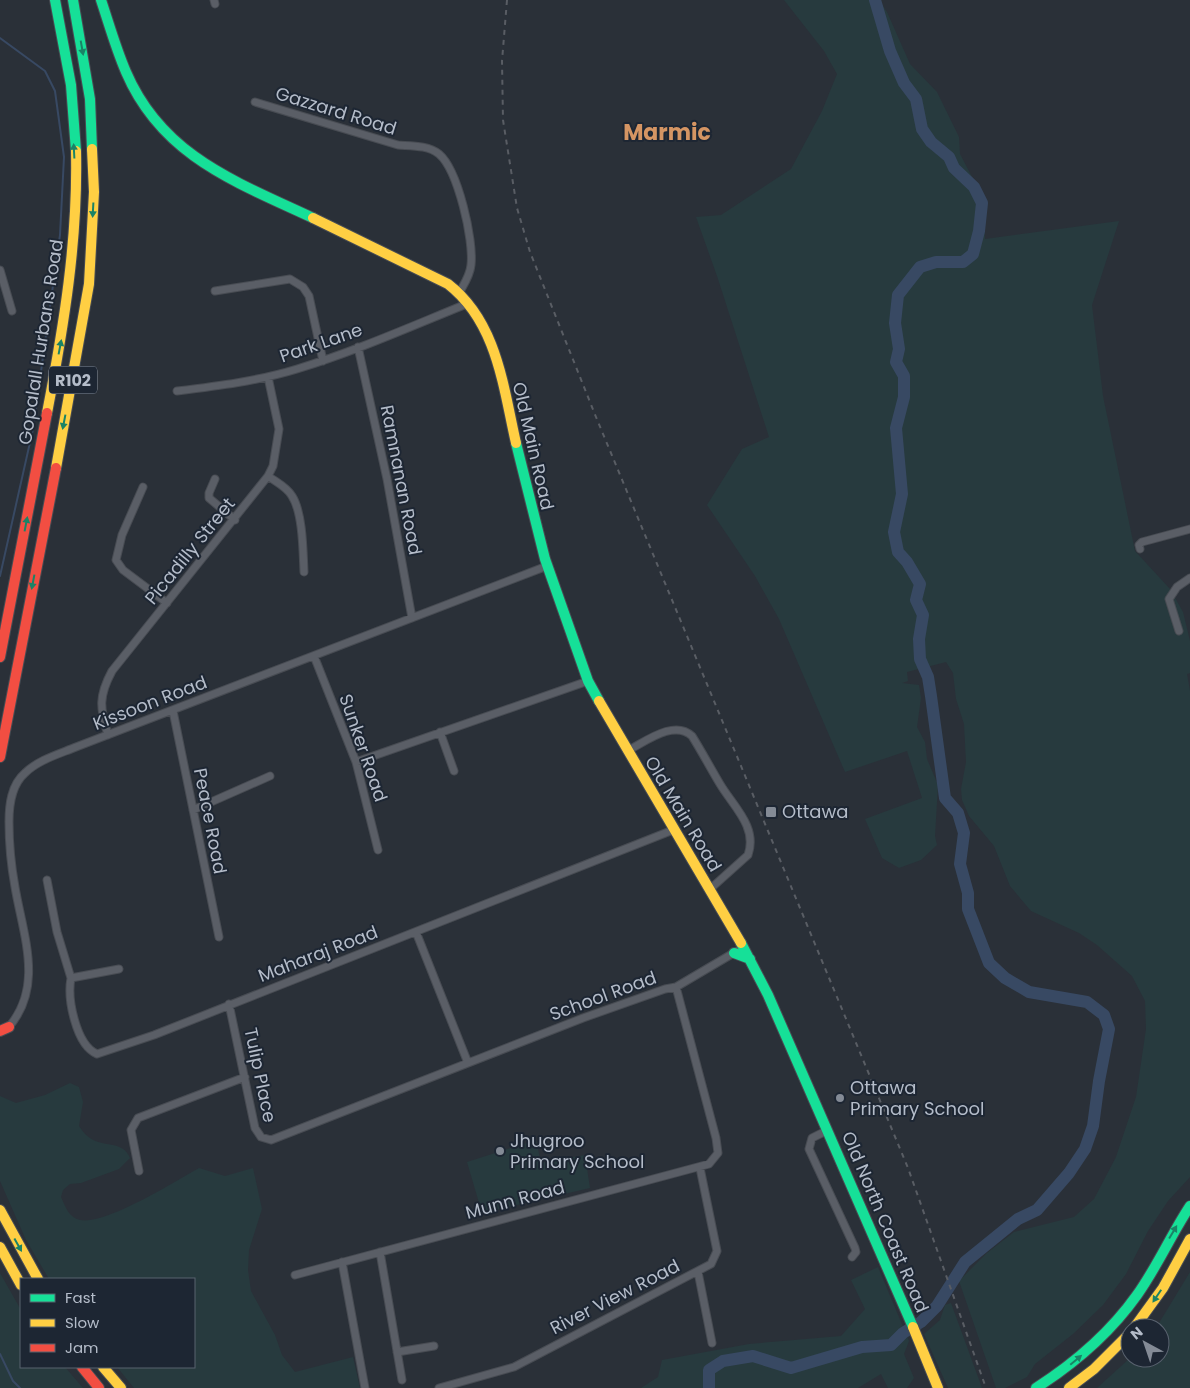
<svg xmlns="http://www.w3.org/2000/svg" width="1190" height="1388" font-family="Poppins,sans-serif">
  <rect width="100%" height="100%" fill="#2a3038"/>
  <path fill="#273a3e" d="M784,0H879L887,12L910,64L937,92L959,137L960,154L981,194L984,211L985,239L1119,221L1092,305L1103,396L1135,551L1170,589L1183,612L1190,641V673L1187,674L1190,691V1177L1168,1201L1148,1231L1126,1274L1103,1305L1073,1334L1035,1364L1027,1377L1005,1388H996L959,1281L987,1253L1014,1232L1074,1217L1094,1199L1116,1157L1136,1097L1146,1029L1145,1001L1132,976L1097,945L1079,933L1031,911L1010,886L994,846L969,816L962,800L961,789L966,762L964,724L956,699L953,673L946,662L907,672L908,681L902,683L919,685L921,698L917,727L925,742L927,759L938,785L935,836L937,845L921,860L899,868L882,858L865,819L922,798L907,751L845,772L779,619L755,576L707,505L742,449L769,437L717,276L696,217L721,215L791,169L822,111L837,74L824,51Z
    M70,1083L79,1087L83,1102L79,1126C82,1130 85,1135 90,1138C104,1148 123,1140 130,1158L119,1169L81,1183L70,1184L63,1190L61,1197C65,1206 69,1218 80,1220C106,1225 174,1182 199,1168L225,1176L253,1168L262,1209L249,1250L248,1270L251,1291L275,1335L282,1355L295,1372L353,1357L360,1388H134L117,1367H194V1279H49L26,1240L0,1181V1096L16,1103L45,1095Z
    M536,1140L541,1163L585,1155L590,1188L482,1213L467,1162Z
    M878,1267L909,1341L904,1354L914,1378L907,1388H888L881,1374L858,1388H641L658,1377L662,1360L749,1344L841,1336L865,1309L851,1280Z
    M1190,1272V1388H1097L1130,1358H1160V1328H1156Z
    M0,1273L21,1310V1367H65L83,1388H0Z
    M951,1303L982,1388H948L924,1334L940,1320L945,1305Z"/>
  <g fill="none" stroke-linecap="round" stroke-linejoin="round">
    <path stroke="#384963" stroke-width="2" d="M0,38L45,71L55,91L64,157L60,235L33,429L0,576
      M0,1354L13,1381L20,1388"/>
    <path stroke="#384963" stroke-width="12" d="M709,1388V1370L723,1361L753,1356L791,1368L862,1347L891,1345L903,1333L921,1322L937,1306L965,1262L1018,1219L1037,1210L1069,1173L1085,1149L1093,1126L1099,1081L1109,1029L1104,1015L1087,1002L1029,992L1005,978L989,963L968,909V893L960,864L964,833L958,813L945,798L931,696L928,677L920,659L919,639L923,615L916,600L920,584L907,562L898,552L894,532L902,494L896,428L904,397V376L896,362L899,349L895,323L898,295L920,267L936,262H963L973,254L979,231L982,203L974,187L954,168L949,157L931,142L922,129L916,99L904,83L890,51L875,0"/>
    <g stroke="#484c53" stroke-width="9">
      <path id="street" d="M214,0L215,4
        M255,102L398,145C411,146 428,145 439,154C458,170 474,240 471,265C470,276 464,284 459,293
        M0,270L12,311
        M215,291L290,279L303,287L309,296L323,361
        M358,347L387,479L412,618
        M177,391C218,386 258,381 297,369C356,351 412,326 469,303
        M268,476C276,482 287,487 292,496C303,513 303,552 304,572
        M215,479L209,493V498L235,520
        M143,487L122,535L116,560L123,570L167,603
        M1140,549L1139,545L1142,542L1190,529
        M1179,631L1169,599L1177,587L1190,578
        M314,656L356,762L378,850
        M173,711L219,937
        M440,732L454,771
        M108,735C100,708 98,697 112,671L268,476L273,466L279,429L268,377
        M627,751C645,742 674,719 692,736C702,752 711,769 720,784C733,806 758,827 748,855L709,890
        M356,762L588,681
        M193,810L270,776
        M47,880L57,932L71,978
        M416,932L468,1063
        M119,969L71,978C67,999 76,1045 97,1054L154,1035L673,830
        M229,1004L255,1128L261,1137L271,1140L583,1018L665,989L676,987L737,951
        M7,1029C45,988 23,935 15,887C11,865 9,844 9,822C9,805 11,785 25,773C38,760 59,754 76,747L547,566
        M828,1130L812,1138L809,1149L855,1248L856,1252L852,1257
        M139,1171L131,1130L138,1118L245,1077
        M380,1252L402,1380
        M342,1262L365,1388
        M698,1272L712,1343
        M295,1275L709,1164L718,1153L716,1138L676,987
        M397,1352L434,1346
        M439,1388L514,1367L711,1264L717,1251L700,1168"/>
    </g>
    <g stroke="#484c53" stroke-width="12">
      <path id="fast" d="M55,0L71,85L76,151
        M73,0L90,99L92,149
        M101,0C109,24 116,49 126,72C162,156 236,182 313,218
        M516,443L545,559L588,681L599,701
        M741,943L768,995L913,1327
        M734,953L750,959
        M1036,1388C1075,1363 1110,1333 1137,1295C1157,1267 1171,1235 1190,1206"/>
    </g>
    <g stroke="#484c53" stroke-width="12">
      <path id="slow" d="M313,218L448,284C497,322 503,386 516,443
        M47,413C64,325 78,240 76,151
        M56,468L89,284L94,192L92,149
        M599,701L741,943
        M0,1210L38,1279
        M0,1247L21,1285
        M913,1327L938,1388
        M1134,1328L1163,1288L1190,1239
        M103,1367L121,1388
        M1069,1388L1094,1369L1130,1333"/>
    </g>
    <g stroke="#484c53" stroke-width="12">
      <path id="jam" d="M0,657L47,413
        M0,757L56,468
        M0,1031L9,1027
        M82,1367L99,1388"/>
    </g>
    <use href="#street" stroke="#5a5e66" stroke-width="7"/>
    <use href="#fast" stroke="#16e098" stroke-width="10"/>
    <use href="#slow" stroke="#ffcf43" stroke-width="10"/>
    <use href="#jam" stroke="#f24e42" stroke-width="10"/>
    <path stroke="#595d64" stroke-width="2" stroke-dasharray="5 5" stroke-linecap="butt" d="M507,0L502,61L503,120L517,208L530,252L596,417L908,1168L986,1388"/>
  </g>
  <defs><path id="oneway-solid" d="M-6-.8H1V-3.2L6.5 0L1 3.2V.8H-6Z" transform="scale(1.25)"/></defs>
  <g fill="#1a8366">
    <use href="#oneway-solid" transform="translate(82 48) rotate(80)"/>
    <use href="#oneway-solid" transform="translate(74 151) rotate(-93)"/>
    <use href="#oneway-solid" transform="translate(93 210) rotate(93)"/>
    <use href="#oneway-solid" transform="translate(60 347) rotate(-79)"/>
    <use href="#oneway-solid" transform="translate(64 422) rotate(101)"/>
    <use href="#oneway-solid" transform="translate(26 524) rotate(-79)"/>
    <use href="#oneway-solid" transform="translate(33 582) rotate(101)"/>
    <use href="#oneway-solid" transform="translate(1173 1232) rotate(-59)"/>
    <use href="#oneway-solid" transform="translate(18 1245) rotate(61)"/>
    <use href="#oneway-solid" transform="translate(1157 1296) rotate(124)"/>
    <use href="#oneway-solid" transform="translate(1076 1360) rotate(-40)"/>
  </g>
  <g fill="#848b96" stroke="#1d2633" stroke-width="2">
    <rect x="765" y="806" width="12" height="12" rx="2.5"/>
    <circle cx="840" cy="1098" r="5"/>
    <circle cx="500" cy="1151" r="5"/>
  </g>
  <g text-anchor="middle" stroke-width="4" stroke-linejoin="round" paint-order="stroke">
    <rect fill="#1d2633" stroke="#878f9c" stroke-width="1" x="49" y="366.5" width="48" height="27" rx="4"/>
    <g font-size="16" font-weight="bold" fill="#b4bcc9">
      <text x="73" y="386">R102</text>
    </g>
    <g font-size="18" fill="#b4bcc9" stroke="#1d2633">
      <text transform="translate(336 111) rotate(17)" y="6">Gazzard Road</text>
      <text transform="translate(41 342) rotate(-81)" y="6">Gopalall Hurbans Road</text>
      <text transform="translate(321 343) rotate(-19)" y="6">Park Lane</text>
      <text transform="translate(533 446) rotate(77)" y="6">Old Main Road</text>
      <text transform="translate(401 480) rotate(79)" y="6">Ramnanan Road</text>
      <text transform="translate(190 551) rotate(-51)" y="6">Picadilly Street</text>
      <text transform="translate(150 703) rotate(-21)" y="6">Kissoon Road</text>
      <text transform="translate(363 748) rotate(71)" y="6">Sunker Road</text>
      <text transform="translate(683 814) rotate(59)" y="6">Old Main Road</text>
      <text transform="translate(210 821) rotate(79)" y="6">Peace Road</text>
      <text transform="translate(318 954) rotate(-21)" y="6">Maharaj Road</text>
      <text transform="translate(603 996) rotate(-20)" y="6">School Road</text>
      <text transform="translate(260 1075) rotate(78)" y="6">Tulip Place</text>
      <text transform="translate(515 1200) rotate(-15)" y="6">Munn Road</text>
      <text transform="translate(885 1222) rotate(67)" y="6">Old North Coast Road</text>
      <text transform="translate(615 1297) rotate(-27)" y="6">River View Road</text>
    </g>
    <g font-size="18" fill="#b4bcc9" stroke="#1d2633" text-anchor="start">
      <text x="782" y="818">Ottawa</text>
      <text x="850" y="1094">Ottawa<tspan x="850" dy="21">Primary School</tspan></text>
      <text x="510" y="1147">Jhugroo<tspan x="510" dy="21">Primary School</tspan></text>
    </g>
    <g font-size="22" font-weight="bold" fill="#d59563" stroke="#1d2633">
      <text x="667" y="140">Marmic</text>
    </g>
  </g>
  <rect x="20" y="1278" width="175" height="90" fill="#1d2633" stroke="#59626f"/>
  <rect x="30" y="1294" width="25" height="8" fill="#16e098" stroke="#59626f"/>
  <text x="65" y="1303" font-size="15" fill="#b4bcc9">Fast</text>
  <rect x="30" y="1319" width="25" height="8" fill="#ffcf43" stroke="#59626f"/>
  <text x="65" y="1328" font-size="15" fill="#b4bcc9">Slow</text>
  <rect x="30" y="1344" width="25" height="8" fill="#f24e42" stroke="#59626f"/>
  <text x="65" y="1353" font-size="15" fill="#b4bcc9">Jam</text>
  <g transform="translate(1145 1343) rotate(320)"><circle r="24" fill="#1d2633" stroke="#59626f"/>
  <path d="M0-4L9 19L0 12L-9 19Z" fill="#848b96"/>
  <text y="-8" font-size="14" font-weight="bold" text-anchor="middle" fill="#b4bcc9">N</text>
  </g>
</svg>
